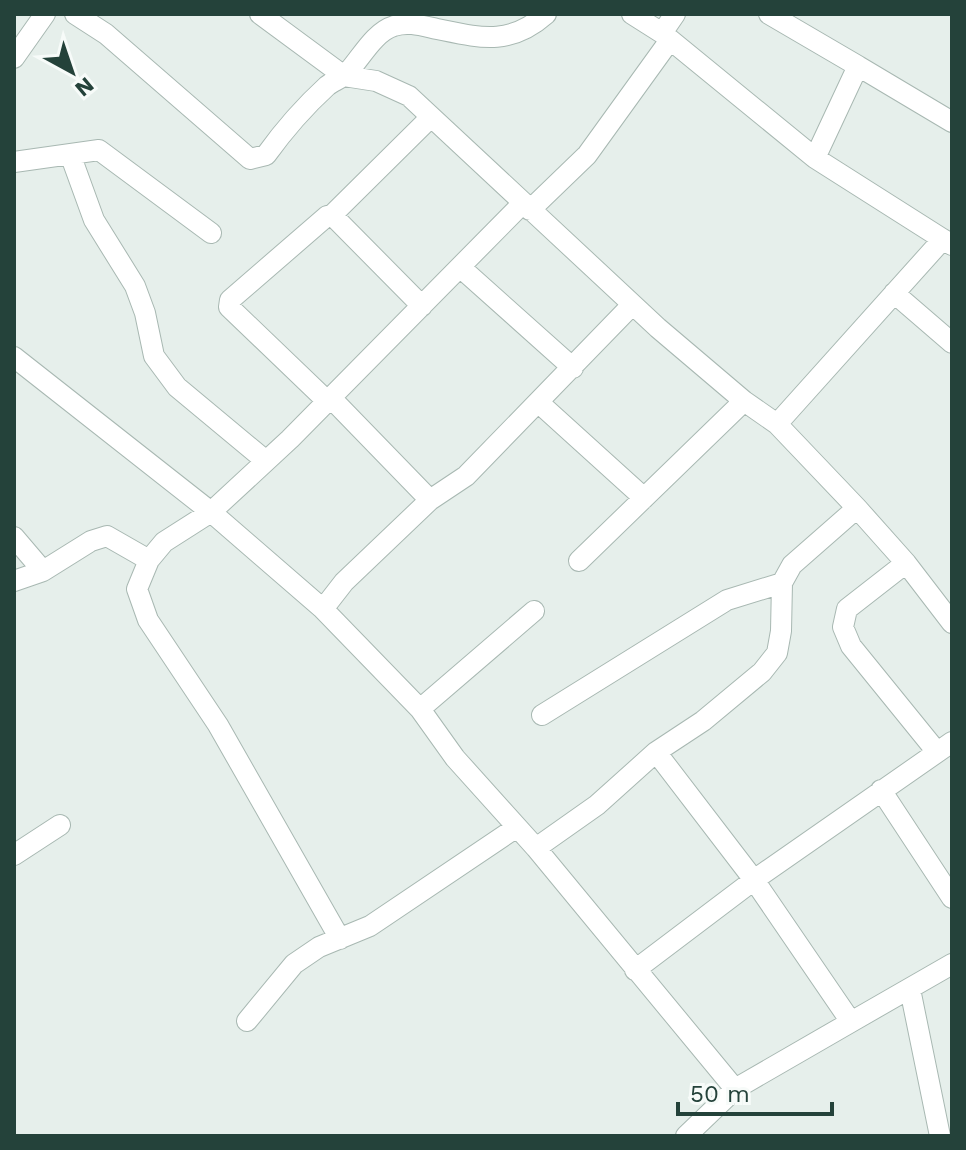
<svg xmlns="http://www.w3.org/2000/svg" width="966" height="1150" font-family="'Work Sans',sans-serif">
  <rect width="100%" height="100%" fill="#e6efeb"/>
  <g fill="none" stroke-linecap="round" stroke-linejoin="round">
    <g stroke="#a8b8b2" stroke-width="22">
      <path id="minor" d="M75,14L106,34L250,159L266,155C284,130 304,107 327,86C333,81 341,79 347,73C361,58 374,32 394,26C408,21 423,26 437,29C481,38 510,46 546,14
        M260,14L344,76L376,81L409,96L658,328L744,401L777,424L857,508L792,565L782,583L781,631L777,653L762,672L703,721L656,752L597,805L536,848
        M632,14L662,33L675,14
        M769,14L858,66L815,158
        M662,33L815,158L952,245
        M14,58L45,14
        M858,66L952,122
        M70,154L94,220L135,286L145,313L154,356L177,387L266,461
        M14,162L99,150L211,233
        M530,210L587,155L670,40
        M332,215L431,117
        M460,267L573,368
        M894,293L952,343
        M14,357L211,512L323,609
        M331,398L430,500
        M327,401L229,307L230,300L327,216L332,215L422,306
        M538,402L644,498
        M777,424L943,239
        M857,508L906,563L952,623
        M14,537L43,571
        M579,561L744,401
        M906,563L847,609L843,627L851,646L937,752
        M14,581L43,571L91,541L107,536L149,560
        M534,611L420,709L323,609L344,582L430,500L466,476L632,305
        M420,709L455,758L536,848L735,1089L686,1136
        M542,715L727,600L782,583
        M656,752L754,880L851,1022L952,964
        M881,790L952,898
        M14,855L60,825
        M340,939L218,725L148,620L137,589L149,560L164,542L211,512L290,439L523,203
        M635,970L754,880L952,742
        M910,989L940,1136
        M247,1021L294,964L319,947L370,926L517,827
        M735,1089L851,1022"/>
    </g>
    <use href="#minor" stroke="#fff" stroke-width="20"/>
  </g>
  <rect width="966" height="1150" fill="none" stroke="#24423a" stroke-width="32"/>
  <g transform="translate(72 72) rotate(140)" stroke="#f7fbf9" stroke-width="6" paint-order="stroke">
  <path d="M0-6L14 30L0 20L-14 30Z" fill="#24423a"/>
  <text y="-12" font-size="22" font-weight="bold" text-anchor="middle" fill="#24423a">N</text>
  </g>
  <path d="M678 1102v12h154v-12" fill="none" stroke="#24423a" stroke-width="4"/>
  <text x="690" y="1102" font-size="24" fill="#24423a" stroke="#f7fbf9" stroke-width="6" paint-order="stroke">50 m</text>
</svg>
